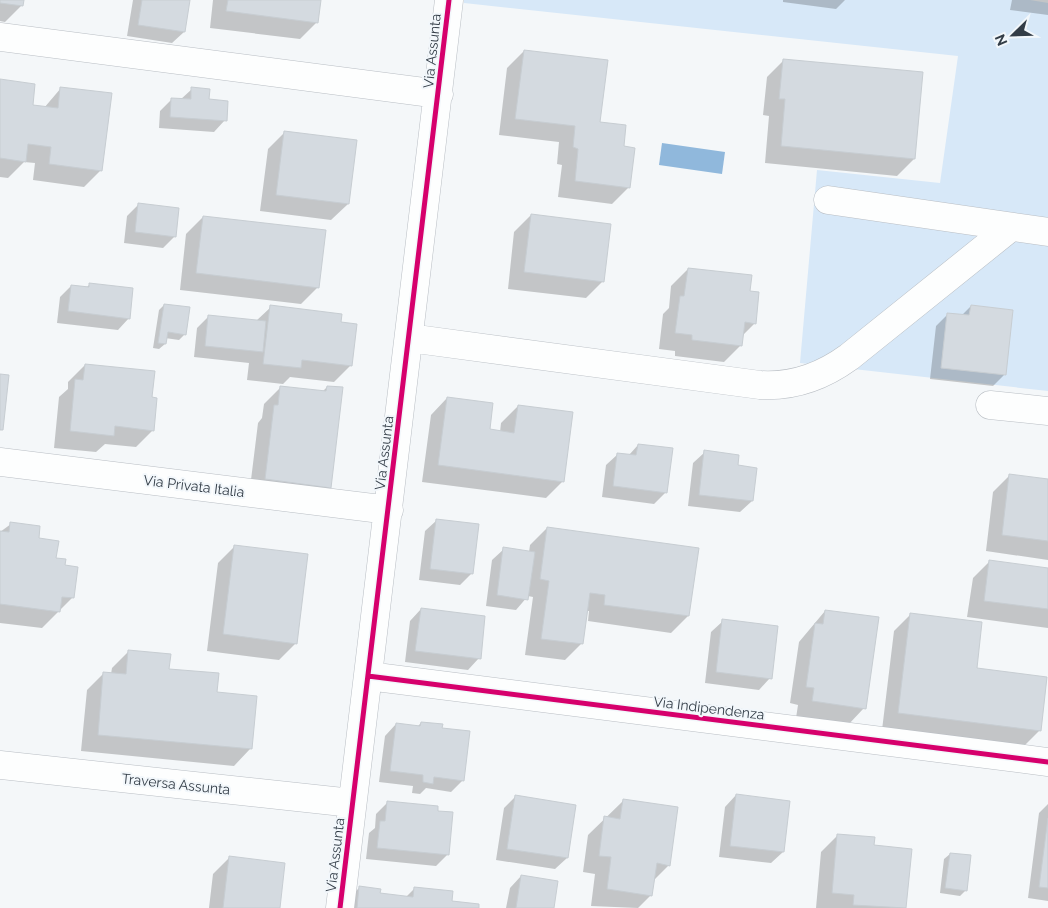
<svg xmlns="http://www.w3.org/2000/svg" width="1048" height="908" font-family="Raleway,sans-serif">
  <rect width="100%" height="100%" fill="#f4f7f9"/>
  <path fill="#d7e8f8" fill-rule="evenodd" d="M464,0H1030L1048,3V391L800,363L817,170L940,183L958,56L464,3ZM971,305L1013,310L1005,375L941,368L969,315Z"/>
  <path fill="#90b8dc" d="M662,143L725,152L722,174L659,165Z"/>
  <path fill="#0003" d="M0,0H23L22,5L5,22L0,21Z
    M133,0H189L184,32L172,43L127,36Z
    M213,0H320L317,22L300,39L210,28Z
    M783,0H845L836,9L783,2Z
    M1012,0H1048V15L1010,10Z
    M524,51L622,148L629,187L612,204L558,197L562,165L557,164L559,142L499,135L507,68Z
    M784,60L914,159L897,176L765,163L769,116L763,115L767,77Z
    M0,80L31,106L44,108L61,88L101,170L84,187L33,180L35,163L24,162L8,178L0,177Z
    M192,89L208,101L225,120L214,132L159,128L160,111L172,99L180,100Z
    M285,132L348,204L331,220L260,211L268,149Z
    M139,204L175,236L163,248L124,243L127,216Z
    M531,215L603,281L586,298L508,289L514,232Z
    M203,217L318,287L301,304L180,290L186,234Z
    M688,269L748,292L755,323L742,336L741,345L724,362L675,356V351L659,349L663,314L669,308L671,286Z
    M90,284L129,318L118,330L57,323L60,297L71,286L86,288Z
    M164,305L184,335L179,340L165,338V344L159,349L153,348L159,310Z
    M971,306L1004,375L993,386L930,379L936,326L948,314L961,316Z
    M271,307L339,323L351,365L334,382L290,377L283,384L247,380L249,363L194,357L197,328L209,316L256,321Z
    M85,365L151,398L153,430L136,447L105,444L96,452L54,448L59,397L68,389V382Z
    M281,387L322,392L327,387L329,487L313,504L249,496L258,423L262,418L264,404Z
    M447,398L489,430L500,432L501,423L518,406L563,481L546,498L422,482L431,415Z
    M638,445L666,492L654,504L602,497L606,465L618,454L629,455Z
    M705,452L736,466L752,501L740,512L688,506L693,463Z
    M1010,475L1048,480V560L986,551L993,492Z
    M437,520L472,573L460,585L419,580L425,531Z
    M11,524L37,540L64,566L73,597L42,628L0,623V532Z
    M547,528L688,616L671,633L588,621L589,611H586L582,643L565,660L525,655L533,597L528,596L516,610L486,606L492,560L504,549L529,552L530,545Z
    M235,546L296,643L279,660L207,651L218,563Z
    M990,561L1048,569V628L967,617L973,578Z
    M421,609L479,658L468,670L405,662L410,621Z
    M825,611L864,708L848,725L796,718L798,705L790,703L799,642Z
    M911,614L1040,730L1023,747L882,730L894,631Z
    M723,621L770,678L759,690L705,683L711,632Z
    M129,651L216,693L255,697L250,749L234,766L81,751L87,690L104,673L111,674L112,668Z
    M421,723L441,729L463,780L451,792L426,788L420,794L412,793L413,786L379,782L385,736L396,724L417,727Z
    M736,795L788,802L783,852L771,863L719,857L725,807Z
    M515,797L567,858L555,869L496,860L504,808Z
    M623,801L669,865L653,881L651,895L638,908L591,906L595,874L583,872L588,835Z
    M388,802L437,812L447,855L436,866L366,859L369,833L375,828L376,814Z
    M1048,804V901L1028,898L1039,813Z
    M838,835L872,846L910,850L905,908H816L821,852Z
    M950,854L966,890L960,896L940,893L944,859Z
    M230,857L278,908H209L213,874Z
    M521,876L553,908H506L510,888Z
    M360,887L379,894L406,897L414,889L451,902L478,908H342L343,904Z"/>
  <path fill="#d4dae0" stroke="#c7cdd2" d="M0,0H24L23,6L0,3Z
    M142,0H190L185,32L138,25Z
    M228,0H321L318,23L226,11Z
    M524,50L608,60L600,122L626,125L624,146L635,148L630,188L575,181L578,149L573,147L575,126L515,119Z
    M783,59L923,72L915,159L781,146L785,99H779Z
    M0,79L35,84L33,105L58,108L60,87L112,93L102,171L49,164L51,147L28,144L26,162L0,158Z
    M191,87L210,89L209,99L228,101L227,121L170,117L171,98L191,99Z
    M284,131L357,140L349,204L276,195Z
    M138,203L179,208L176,237L135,232Z
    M531,214L611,224L604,282L524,272Z
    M203,216L326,230L319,288L196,273Z
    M688,268L752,275L750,291L759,292L756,324L745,322L742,346L692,340V335L675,333L680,296H684Z
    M89,283L133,288L130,319L68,311L71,285L89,287Z
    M164,304L190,307L186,335L168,332L166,344L158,343Z
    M270,305L342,314L341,322L357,324L352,366L302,360L301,368L263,364Z
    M971,305L1013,310L1006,375L941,368L947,313L969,315Z
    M208,315L266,321L263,352L205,346Z
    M85,364L155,371L152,397L157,398L154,431L115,426L114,436L70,431L75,379L83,380Z
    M0,374L9,375L3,430H0Z
    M280,386L326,391L327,386L343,387L331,488L265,479L274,405H278Z
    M447,397L493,403L490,429L514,433L518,405L573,412L564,482L438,465Z
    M638,444L673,448L667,493L613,486L617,453L636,455Z
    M704,450L739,455L738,465L757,468L753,501L699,495Z
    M1009,474L1048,479V541L1002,535Z
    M436,519L479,524L473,574L430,569Z
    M10,522L40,526L39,538L59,541L56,558L66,559L65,565L78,567L74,598L62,597L60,612L0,604V531L9,532Z
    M547,527L699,548L689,616L604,605L605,595L590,593L583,644L541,639L549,581L540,579Z
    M234,545L308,554L297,644L223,634Z
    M503,547L535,552L528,600L497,595Z
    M989,560L1048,568V609L984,601Z
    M421,608L485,616L481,659L415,651Z
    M825,610L879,617L866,709L812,701L814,688L806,687L815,623L823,624Z
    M910,613L982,622L977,668L1047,677L1041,731L898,713Z
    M722,619L778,626L772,679L716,672Z
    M128,650L171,654L169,669L219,673L217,692L257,696L252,749L98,735L103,672L126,674Z
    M421,722L443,724L442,728L470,731L464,781L434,777L433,784L423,782V775L390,771L396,723L420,726Z
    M736,794L790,801L784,852L730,846Z
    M515,795L576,805L568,858L507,849Z
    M623,799L678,807L670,866L657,863L652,896L607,889L611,857L599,856L604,816L620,819Z
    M387,801L438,806V811L453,812L449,855L377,848L380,821H385Z
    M1048,818V888L1039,887Z
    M837,834L875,837L874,845L912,849L906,908L853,905L854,895L832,893Z
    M950,853L971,855L967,891L945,888Z
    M229,856L285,863L280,908H223Z
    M521,875L558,881L554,908H516Z
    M359,886L381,889L380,893L413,897L414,887L453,891L452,901L479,904V908H357Z"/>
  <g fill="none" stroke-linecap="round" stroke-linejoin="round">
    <g stroke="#b9bec4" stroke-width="29">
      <path id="minor" d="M0,37L439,94
        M828,200L1048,232
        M409,338L760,385C792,387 823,376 849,357L1011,227
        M990,405L1048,411
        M0,462L389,510
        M368,676L1048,762
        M0,765L352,803
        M340,908L449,0"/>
    </g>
    <use href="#minor" stroke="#fdfefe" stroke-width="28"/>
    <g stroke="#f2f7fb" stroke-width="8">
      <path id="cycleway" d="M368,676L1048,762
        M340,908L449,0"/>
    </g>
    <use href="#cycleway" stroke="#d6006c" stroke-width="5"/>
  </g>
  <g text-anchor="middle" stroke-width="4" stroke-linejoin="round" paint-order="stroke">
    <g font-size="14" fill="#333d47" stroke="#f2f7fb">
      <text transform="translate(432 51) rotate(-84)" y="5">Via Assunta</text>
      <text transform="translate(384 453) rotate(-83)" y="5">Via Assunta</text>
      <text transform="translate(194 486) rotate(7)" y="5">Via Privata Italia</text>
      <text transform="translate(709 708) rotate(7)" y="5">Via Indipendenza</text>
      <text transform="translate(176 784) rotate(6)" y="5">Traversa Assunta</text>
      <text transform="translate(335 855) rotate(-83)" y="5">Via Assunta</text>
    </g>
  </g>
  <g transform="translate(1013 35) rotate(247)" stroke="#f2f7fb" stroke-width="4" paint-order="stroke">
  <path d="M0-4L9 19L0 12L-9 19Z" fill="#333d47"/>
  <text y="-8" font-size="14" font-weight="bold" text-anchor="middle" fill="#333d47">N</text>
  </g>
</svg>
